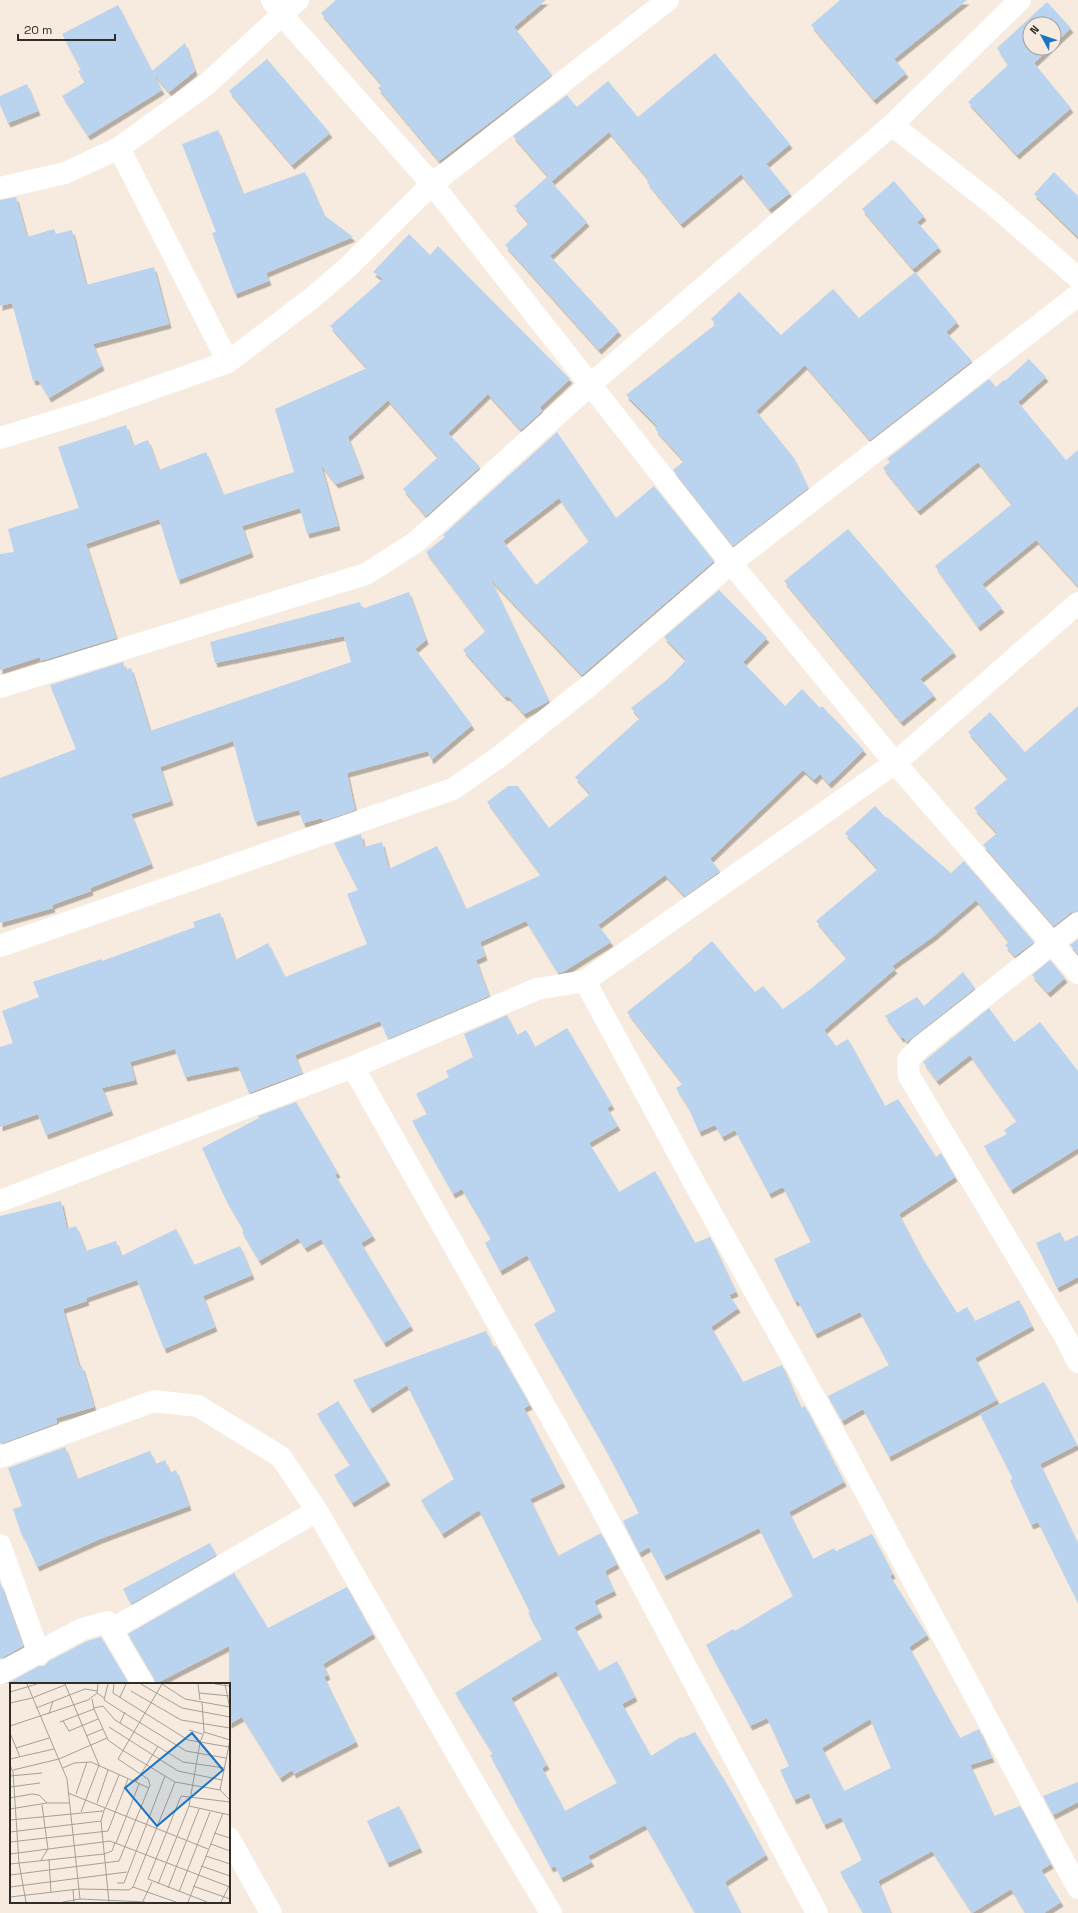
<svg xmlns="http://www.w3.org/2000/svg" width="1078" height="1913" font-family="'Space Grotesk',sans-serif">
  <defs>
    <filter id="shadow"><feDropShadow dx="2.5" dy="4.5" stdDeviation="0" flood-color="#0004"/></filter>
  </defs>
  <rect width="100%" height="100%" fill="#f6ebde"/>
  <path fill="#bad4f0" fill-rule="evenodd" filter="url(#shadow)" d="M336,0H546L514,27L552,75L439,161L378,88L382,85L321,13Z
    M840,0H967L894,59L906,73L874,100L811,25Z
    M1047,2L1071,28L1054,44V24H1030V48H1050L1034,63L1071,108L1017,155L968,102L1008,65L997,48Z
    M118,5L152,71L185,43L195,71L169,92L153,73L162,90L88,136L62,96L85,82L78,71L81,70L62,34Z
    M715,53L790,144L766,164L790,193L769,209L741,174L681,224L647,182L649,180L609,132L552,181L513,136L567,95L577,107L608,81L638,117Z
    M267,59L330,133L292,165L229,91Z
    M27,84L38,111L8,123L0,105V96Z
    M218,130L243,194L305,172L324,215L353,237L266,273L269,281L235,294L212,233L216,232L182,144Z
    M1054,172L1078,196V237L1034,194Z
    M547,177L587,222L550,256L619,331L599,350L505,245L529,223L514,206Z
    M894,181L924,216L917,222L939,247L913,269L862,209Z
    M16,197L27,237L54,229L56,234L72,230L86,285L154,267L169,324L93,344L102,366L49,398L38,380L33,381L12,303L0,306V200Z
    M409,234L430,255L438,246L570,379L540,407L542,411L521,430L488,394L448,433L480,467L426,516L403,489L438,457L388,400L348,437L362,474L336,484L321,465L338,526L307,534L300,508L242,526L251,553L178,580L159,519L86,544L116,638L41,661L40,657L0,670V554L14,552L8,529L79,508L58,447L126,425L133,446L148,440L159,470L206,452L223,495L294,472L275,409L367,368L330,326L383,279L373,272Z
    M915,272L957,322L946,332L972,361L870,440L805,365L756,411L794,458L808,488L733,546L673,470L684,461L655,429L658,427L626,395L716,324L711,319L739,292L781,335L833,289L859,318Z
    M1029,359L1046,377L1018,402L1066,460L1078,450V586L1036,540L982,584L1002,608L978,627L935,566L1012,504L978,462L918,511L883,468L890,462L887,459L989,379L996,387L1004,380L1005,381Z
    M557,432L616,518L654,486L714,561L582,675L491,580L549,701L524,714L511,699L507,696L505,697L463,650L486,631L426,552L445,537L443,535ZM559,498L589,541L536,585L503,541Z
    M848,529L954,652L920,679L934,695L901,722L784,581Z
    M719,590L767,638L743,662L785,706L802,689L820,708L822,706L864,750L829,784L820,774L814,780L803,770L710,859L720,871L685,896L665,875L598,925L611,942L563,972L558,973L526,921L480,942L485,956L476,960L489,996L388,1039L380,1021L295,1055L302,1073L249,1093L238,1066L185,1077L175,1049L130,1062L135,1080L102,1088L111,1111L46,1135L38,1114L0,1127V1047L13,1043L2,1011L39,997L33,982L102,959V961L195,927L193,922L220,913L235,960L268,943L285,977L367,944L347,894L358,890L334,843L361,834L364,847L382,842L389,869L437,846L466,909L541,875L487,802L508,786H518L549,828L590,794L575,777L640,718L631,708L668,679L686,660L664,637Z
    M409,592L426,640L415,649L472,725L431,760L428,751L347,773L355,810L323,821L322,818L303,823L299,810L255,822L233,741L160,767L171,801L131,814L151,864L90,888L91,891L52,905L53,908L0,923V778L76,749L50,685L123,662L125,670L131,668L150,731L351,662L344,636L215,663L210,642L360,602L362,609Z
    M1078,706V911L1070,913L1054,926L983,845L997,833L974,808L1008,778L968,732L990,712L1025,752Z
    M875,806L886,818L887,817L951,873L964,861L1034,942L1015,956L1005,945L1009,942L976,900L934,936L892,966L895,969L824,1030L836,1046L848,1039L885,1106L898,1099L936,1157L941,1153L955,1177L899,1214L921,1256L957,1313L967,1307L975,1321L1019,1300L1032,1326L975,1358L997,1400L889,1457L863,1409L842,1421L828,1396L889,1365L860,1312L815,1334L798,1301L795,1302L774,1259L811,1242L783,1187L769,1194L735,1130L722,1137L715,1125L699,1132L689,1109L676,1088L683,1084L627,1012L693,959L692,958L712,941L755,992L763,986L783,1009L812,988L847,958L816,921L878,869L845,833Z
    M1078,939V954L1070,945Z
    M1050,960L1065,978L1048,993L1032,975Z
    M963,972L975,988L907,1042L903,1037L901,1038L885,1016L917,997L924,1006Z
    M989,1008L1014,1042L1040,1022L1078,1071V1148L1011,1190L984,1146L1007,1134L1004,1130L1017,1121L970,1055L937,1081L923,1062Z
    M507,1015L517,1035L526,1030L535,1047L567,1028L612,1105L607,1108L618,1126L589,1143L619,1192L655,1171L695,1243L710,1237L736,1292L729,1295L738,1308L711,1327L743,1382L782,1365L801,1408L805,1406L844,1482L789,1512L813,1559L834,1548L836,1551L872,1534L893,1574L890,1576L927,1635L909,1647L960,1738L979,1729L992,1758L970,1765L994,1816L1020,1806L1051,1864L1041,1870L1061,1902L1044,1913H1025L1011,1889L972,1913L932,1851L878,1881L891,1913H863L840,1872L862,1860L841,1817L824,1825L809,1793L794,1800L780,1770L789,1766L767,1718L750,1726L706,1645L733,1629L735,1631L793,1596L759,1528L664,1576L649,1547L639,1553L623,1521L639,1513L606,1450L534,1324L556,1311L527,1255L500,1271L485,1243L491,1239L462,1189L453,1194L412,1121L427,1114L416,1094L449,1077L446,1071L473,1057L464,1034ZM870,1719L891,1768L844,1791L822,1748Z
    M296,1102L338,1173L335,1175L373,1236L361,1243L411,1326L384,1343L321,1239L305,1248L298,1238L259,1261L242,1232L244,1231L226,1200L202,1148L259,1118L258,1116Z
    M61,1201L67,1229L76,1226L86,1251L116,1241L121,1256L176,1229L194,1265L240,1246L252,1275L203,1296L215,1327L164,1349L137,1280L86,1298L87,1301L63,1309L79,1366H82L94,1407L56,1418L57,1423L0,1444V1216Z
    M1060,1232L1064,1242L1078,1235V1277L1057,1288L1036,1243Z
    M486,1331L493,1347L496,1346L530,1405L524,1408L563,1483L530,1499L558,1556L601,1533L617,1564L605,1571L614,1591L594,1601L600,1613L574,1627L599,1671L617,1661L635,1697L622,1704L651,1756L681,1737L682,1738L695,1732L732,1793L766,1855L725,1882L741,1913H695L645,1825L588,1856L592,1862L561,1878L555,1866L551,1868L490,1755L493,1754L455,1693L542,1639L528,1613L530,1612L479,1510L442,1534L421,1500L454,1479L407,1385L370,1409L353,1380ZM556,1671L617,1783L565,1811L542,1768L547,1765L511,1698Z
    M1044,1382L1077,1445L1040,1464L1078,1544V1603L1038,1522L1031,1525L1010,1480L1013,1479L980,1414Z
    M338,1401L388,1481L352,1503L334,1475L350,1465L317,1414Z
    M65,1447L77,1479L150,1451L156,1464L165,1460L170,1473L176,1470L189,1506L100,1539L37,1567L23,1535L22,1536L13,1509L22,1506L8,1468Z
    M210,1543L216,1555L131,1604L123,1589Z
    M234,1573L268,1628L347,1587L373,1634L323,1664L328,1675L324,1677L356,1742L294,1774L292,1770L280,1778L242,1717L229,1724V1646L155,1684L154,1678L128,1634Z
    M0,1582L23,1646L0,1659Z
    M101,1637L129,1684H6L39,1666H44L49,1661L87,1641Z
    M1078,1782V1802L1053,1815L1043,1796Z
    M399,1806L420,1848L387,1863L367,1821Z"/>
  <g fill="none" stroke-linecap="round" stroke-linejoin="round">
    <path stroke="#fff" stroke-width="22" d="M272,0L282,15L432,184L731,563L895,763L1078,973
      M892,125L994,205L1078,278
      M119,148L228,362
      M0,188L65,173L119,148L207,84L298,0
      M0,438L88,411L228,362L312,298L348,267L432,184L668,0
      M0,687L366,574L416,542L591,384L892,125L1020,0
      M1078,923L920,1047L908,1060L909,1076L1063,1333L1078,1362
      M0,946L453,789L499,757L590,685L731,563L1078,295
      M585,981L696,1186L833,1431L1078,1888
      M353,1067L588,1483L817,1913
      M0,1201L353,1067L537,989L585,981L895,763L1078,603
      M0,1457L154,1401L198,1406L281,1457L317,1511L483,1799L551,1913
      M0,1545L39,1654
      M112,1629L317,1511
      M0,1673L82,1629L107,1622L143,1684
      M229,1838L271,1913"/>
  </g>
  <g transform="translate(10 1683)">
    <rect width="220" height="220" fill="#f6ebde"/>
    <path fill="none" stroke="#a79f95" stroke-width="1" d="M17,1L57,96L70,216M55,1L89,82L71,129M88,1L87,10L94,15M98,1L94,17L111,28L176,68L216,75M104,1L103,10L178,57L219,64M131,1L172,25L220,34M152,1L175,16L220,24M188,1L190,17M205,1L220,3M215,1L220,26M121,8L171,37L220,45M0,9L27,1M189,10L220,13M110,14L116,1M0,20L22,15L55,2M26,25L75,6L87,8M84,25L93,23L105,37L173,79L214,85M84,26L98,57L112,67L165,99L210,107M39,31L43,18M53,38L59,48L88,36M50,39L84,26L82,16M110,40L115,29M0,43L78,17L87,10M99,44L168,88L212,97M179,47L192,51M194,49L220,57M0,50L10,74M76,53L93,46M220,57L210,107L220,117M6,65L39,55M0,76L44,66M0,82L3,89L9,180L16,219M53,85L64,80L81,79L139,105M3,87L49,76L97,55M0,93L32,90M126,99L148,63M0,104L30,100M58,110L198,166M66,111L77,79M0,115L22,111L29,112L37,120M87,120L98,87M179,123L220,132M95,124L91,138L99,219M96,124L109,92M0,126L37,120H59M0,137L93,128M0,149L91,138M204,150L220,155M0,159L98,148L118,96M106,160L129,101M201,161L220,168M0,171L100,158L220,204M196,173L220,181M39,176L41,210M31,177L38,166L32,122M0,181L94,171L102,168L105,159M191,183L220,193M0,192L109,178L140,102L138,96L108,76L152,1M107,200H114L155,93M148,201L179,123L190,60L194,49L192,19M183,203L220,216M0,204L117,189M123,204L165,99M158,205L189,126M63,207L64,219M169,209L200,129M0,214L69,206L119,207L123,204L166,219M133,218L142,199M53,219L70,216L135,219M178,219L213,130M197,219L138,196L171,113L220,119M211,219L220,201"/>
    <path fill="#1d74c2" fill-opacity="0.15" stroke="#1d74c2" stroke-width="2" d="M182,50L213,87L147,143L115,105Z"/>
    <rect width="220" height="220" fill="none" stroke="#302c27" stroke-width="2"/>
  </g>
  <g transform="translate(1042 36) rotate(310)"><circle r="19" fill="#f6ebde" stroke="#a79f95"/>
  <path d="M0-3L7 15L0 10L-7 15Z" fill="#1d74c2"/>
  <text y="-6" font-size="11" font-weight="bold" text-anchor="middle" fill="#302c27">N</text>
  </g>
  <path d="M18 34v6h97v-6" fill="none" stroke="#302c27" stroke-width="2"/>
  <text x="24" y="34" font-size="12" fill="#302c27" stroke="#f6ebde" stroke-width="3" paint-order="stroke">20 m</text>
</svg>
